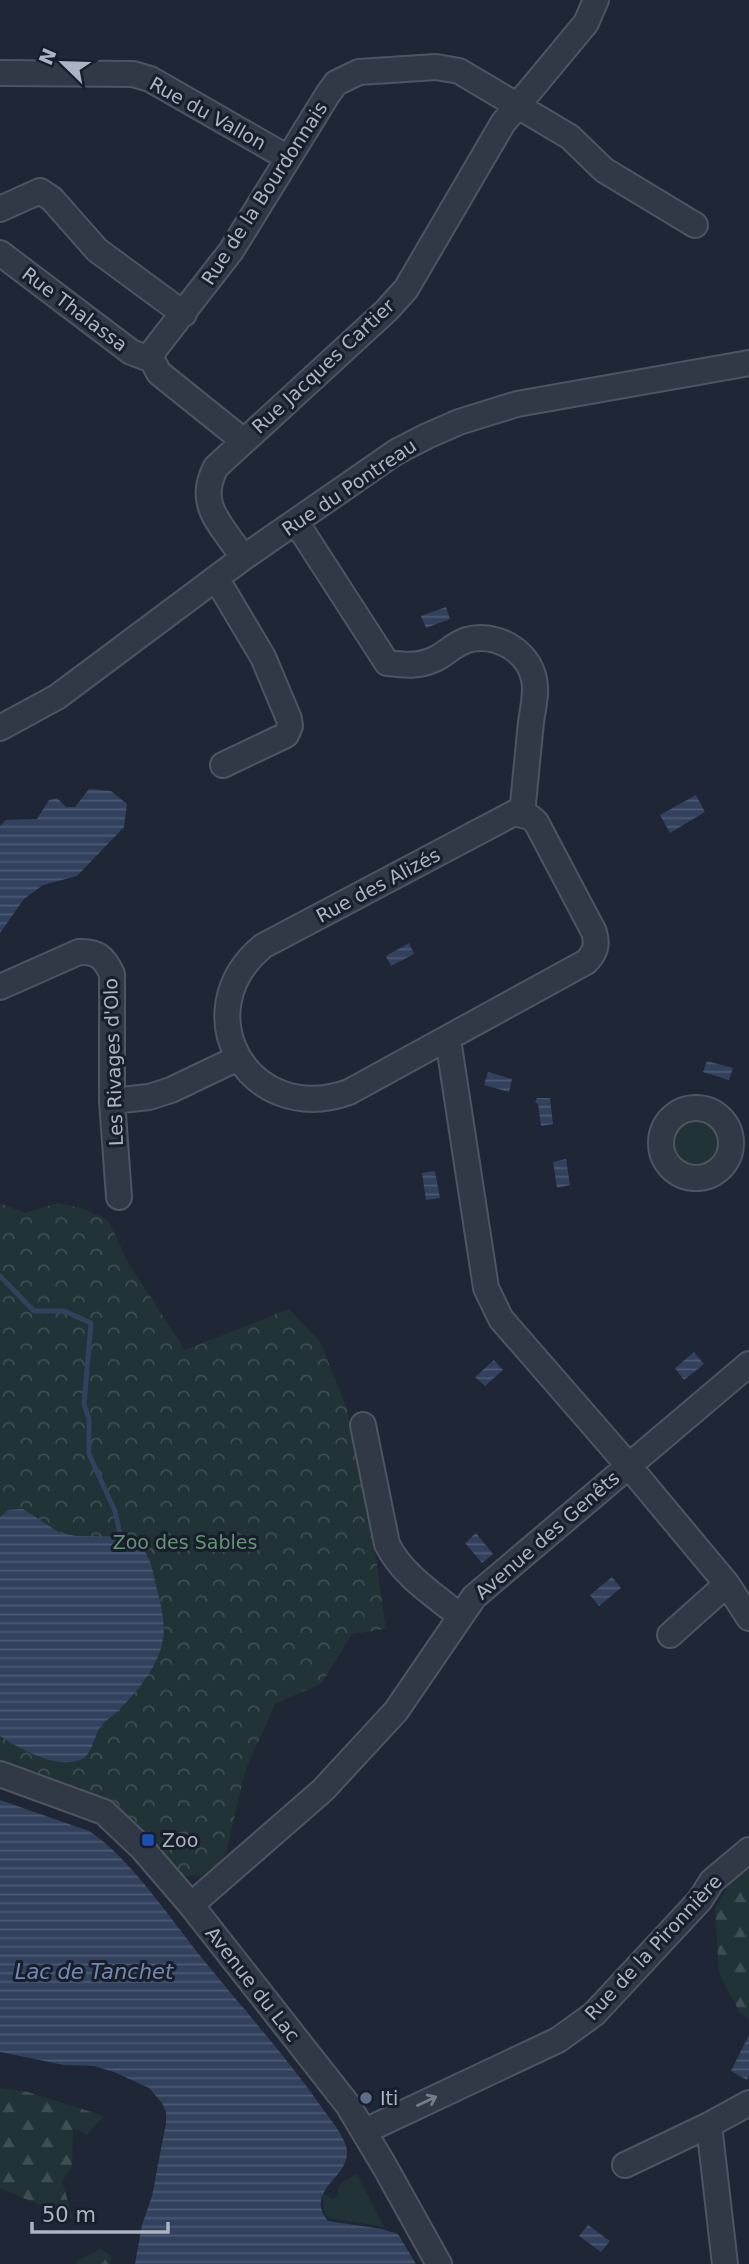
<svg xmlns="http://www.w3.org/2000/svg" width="749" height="2264" font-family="'DejaVu Sans',sans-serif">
  <defs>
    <pattern id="forest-firs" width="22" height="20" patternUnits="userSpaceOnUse" patternTransform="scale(1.75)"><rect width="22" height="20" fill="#213337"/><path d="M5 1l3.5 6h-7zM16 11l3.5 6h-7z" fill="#3f4e52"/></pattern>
    <pattern id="park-crowns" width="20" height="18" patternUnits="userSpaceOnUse" patternTransform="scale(1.75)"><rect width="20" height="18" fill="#213337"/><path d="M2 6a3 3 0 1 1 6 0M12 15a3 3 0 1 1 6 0" fill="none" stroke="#3f4e52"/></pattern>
    <pattern id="water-rules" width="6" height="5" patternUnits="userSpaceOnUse" patternTransform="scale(1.75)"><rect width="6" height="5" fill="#32415e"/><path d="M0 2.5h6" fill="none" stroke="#4d5a73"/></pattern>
  </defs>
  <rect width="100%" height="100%" fill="#1f2736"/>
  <path fill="#213337" d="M672 1141a23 23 0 1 1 46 0a23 23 0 1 1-46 0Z
    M357,2174L384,2227L329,2218L324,2212L322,2193L333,2199L337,2196L340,2184Z"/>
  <path fill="url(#forest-firs)" d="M749,1863V2019L740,2013L719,1973L715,1909L734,1875Z
    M0,2088L28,2092L104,2116L87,2135L73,2128L72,2167L62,2181L73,2219L0,2188Z
    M101,2249L111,2256L110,2264H75L78,2260Z"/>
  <path fill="url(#park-crowns)" d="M0,1203L25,1213L58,1203L82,1208L108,1220L129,1264L185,1350L289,1309L320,1342L347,1409L374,1545L386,1629L352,1634L322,1683L275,1704L245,1771L225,1857L202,1875L178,1877L99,1796L0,1760Z"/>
  <path fill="url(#water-rules)" d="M446,607L450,619L426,628L421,616Z
    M89,789L111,791L127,804L124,827L77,876L43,885L24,899L0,933V826L6,820L37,819L49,800L57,798L66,807H75Z
    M696,795L705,812L670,833L660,815Z
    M409,943L414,954L391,966L386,956Z
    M707,1061L733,1068L729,1080L703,1072Z
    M488,1072L512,1079L509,1092L484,1085Z
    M537,1098H550L553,1124L541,1126L538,1104L535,1102Z
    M566,1159L570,1185L557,1188L553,1162Z
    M435,1171L440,1198L426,1200L422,1173Z
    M694,1352L704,1364L684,1380L675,1368Z
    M494,1360L503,1370L485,1386L475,1377Z
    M23,1509L60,1533L76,1536L128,1537C146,1545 152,1563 155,1581C159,1598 166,1621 163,1639C159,1666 137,1692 118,1711C114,1716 106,1719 102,1725C93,1735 94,1755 80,1760C54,1769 21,1749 0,1736V1517L8,1510Z
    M476,1533L493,1554L482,1563L465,1543Z
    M612,1577L621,1588L599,1606L590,1595Z
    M0,1800L89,1831C131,1858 173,1923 206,1963C244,2010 285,2055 320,2105C329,2118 341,2131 346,2146C355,2177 302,2188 328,2221L382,2229L398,2234L416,2264H135L142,2225L152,2196L166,2123V2112L162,2103L149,2088L114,2072L94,2066L64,2065L0,2052Z
    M749,2035V2076L747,2080L731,2071Z
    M588,2225L610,2241L601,2252L579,2236Z"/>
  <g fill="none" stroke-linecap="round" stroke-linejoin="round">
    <path stroke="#32415e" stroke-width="5" d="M0,1276L34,1311H64L91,1323L84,1404L89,1419V1454L115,1511L122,1544"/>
    <g stroke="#4d5462" stroke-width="28">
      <path id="minor" d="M0,73L133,74L150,79L288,158
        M0,209L40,191L52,199L97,250L184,314
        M0,253L131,352L152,360
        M242,441L235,434L159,373L152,360L154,350L231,251L328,94L336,83L359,72L436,67L459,71L570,137L604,170L695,225
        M296,522L387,663C404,665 418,667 435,659C446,654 454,644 467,640C495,632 528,650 534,679C537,693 533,708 531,722C528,753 525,783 522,814
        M243,558C223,525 195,506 216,467L386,311L406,289L503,123L586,23L596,0
        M216,578L263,657L289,719L290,726L286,735L223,765
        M0,728L57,697L243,558L396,452L427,436L459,422L517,404L749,363
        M514,813L530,817L536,822L594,932C598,945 595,953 586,962L349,1092C249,1128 183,1012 263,946Z
        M0,987L79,952C97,951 104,957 112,974V1101L119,1197
        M448,1039L486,1288L501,1319L622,1458L727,1584L749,1618
        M112,1101L149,1097L171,1090L238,1058
        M661 1143a35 35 0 1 1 70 0a35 35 0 1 1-70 0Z
        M363,1425L387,1544C402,1575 433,1594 460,1616
        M670,1635L727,1584
        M0,1774L104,1812L142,1848L191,1905L348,2105L385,2167L439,2264
        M191,1905L323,1790L396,1711L474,1597L749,1364
        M709,2125L749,2103
        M365,2131L558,2040L594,2014L700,1900L712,1881L749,1850
        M625,2165L709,2125L725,2264"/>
    </g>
    <use href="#minor" stroke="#323946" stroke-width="24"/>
  </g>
  <defs><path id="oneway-shaft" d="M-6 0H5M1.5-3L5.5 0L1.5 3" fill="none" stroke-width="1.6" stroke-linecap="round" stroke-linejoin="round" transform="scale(1.75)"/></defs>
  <use stroke="#757d8b" href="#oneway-shaft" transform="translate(427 2101) rotate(-25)"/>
  <rect fill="#1a4fb4" stroke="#181e2b" stroke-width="2.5" x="141" y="1833" width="14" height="14" rx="3.5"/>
  <circle fill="#5c6f8a" stroke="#181e2b" stroke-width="2.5" cx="366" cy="2098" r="7"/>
  <g text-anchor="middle" stroke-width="6" stroke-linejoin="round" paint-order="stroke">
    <g font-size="19" fill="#acb4c4" stroke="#181e2b">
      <text transform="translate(208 113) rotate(29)" y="7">Rue du Vallon</text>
      <text transform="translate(264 193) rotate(-57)" y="7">Rue de la Bourdonnais</text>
      <text transform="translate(75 309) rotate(37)" y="7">Rue Thalassa</text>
      <text transform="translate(323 366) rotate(-43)" y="7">Rue Jacques Cartier</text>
      <text transform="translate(349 487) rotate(-34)" y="7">Rue du Pontreau</text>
      <text transform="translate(378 885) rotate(-28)" y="7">Rue des Alizés</text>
      <text transform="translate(113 1062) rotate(-92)" y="7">Les Rivages d'Olo</text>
      <text transform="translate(547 1535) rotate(-41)" y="7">Avenue des Genêts</text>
      <text transform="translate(653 1947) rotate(-47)" y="7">Rue de la Pironnière</text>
      <text transform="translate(253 1984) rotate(52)" y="7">Avenue du Lac</text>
    </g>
    <g font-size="19" fill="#649472" stroke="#181e2b">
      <text x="185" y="1549">Zoo des Sables</text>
    </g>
    <g font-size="19" fill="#acb4c4" stroke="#181e2b" text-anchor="start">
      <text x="162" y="1847">Zoo</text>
      <text x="380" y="2105">Iti</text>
    </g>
    <g font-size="21" font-style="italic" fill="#7488ad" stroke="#181e2b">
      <text x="94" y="1979">Lac de Tanchet</text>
    </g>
  </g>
  <g transform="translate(63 63) rotate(293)" stroke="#181e2b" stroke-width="5" paint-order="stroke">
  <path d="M0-5L12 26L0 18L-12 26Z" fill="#acb4c4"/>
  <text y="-10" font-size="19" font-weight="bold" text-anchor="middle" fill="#acb4c4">N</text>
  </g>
  <path d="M32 2222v10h136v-10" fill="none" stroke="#acb4c4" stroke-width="3.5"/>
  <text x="42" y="2222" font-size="21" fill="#acb4c4" stroke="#181e2b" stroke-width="5" paint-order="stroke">50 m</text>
</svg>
